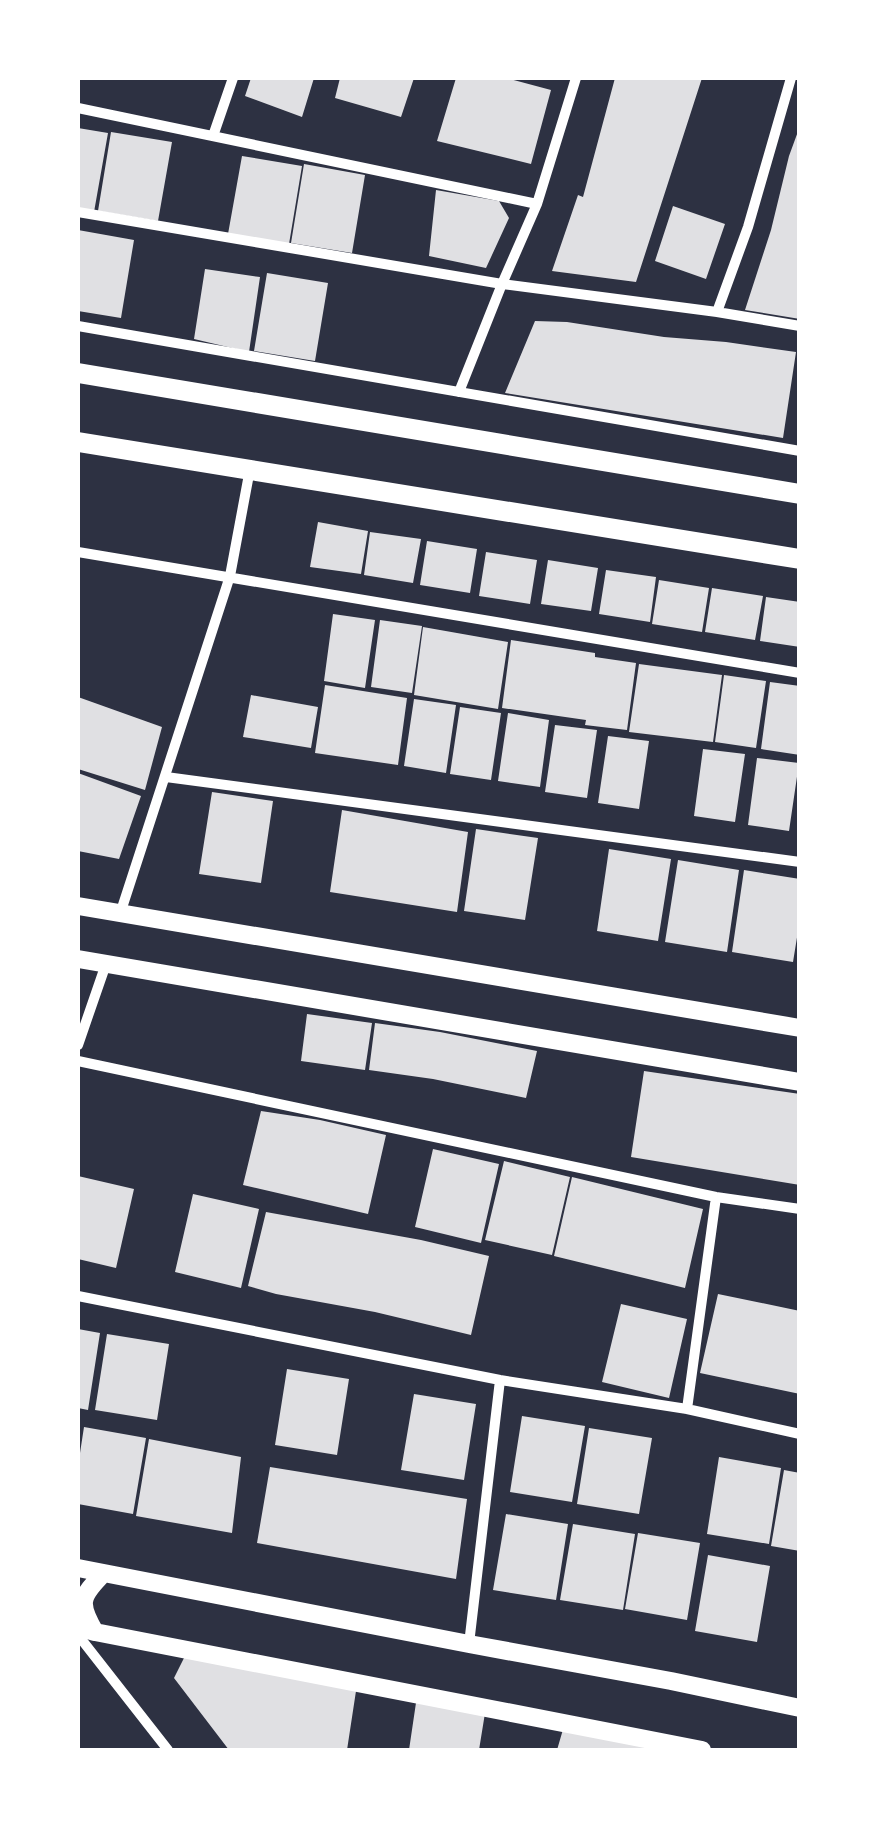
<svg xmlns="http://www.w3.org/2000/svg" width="877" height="1828" font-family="Quicksand,sans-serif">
  <rect width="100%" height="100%" fill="#2d3142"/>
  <path fill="#e0e0e3" d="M251,78H314L302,117L245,96Z
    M340,78H414L401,117L335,98Z
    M456,78H506L551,90L531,164L437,141Z
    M615,78H702L636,282L552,271L578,195L583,197Z
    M800,126V319L745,310L771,230L789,156Z
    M78,128L108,133L94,212L78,209Z
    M111,132L172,142L158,221L98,211Z
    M242,156L302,166L289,244L228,234Z
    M304,164L365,175L352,253L291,243Z
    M436,190L499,201L509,218L486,268L429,256Z
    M673,206L725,224L706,279L655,261Z
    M78,230L134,240L121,318L78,311Z
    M205,269L260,277L249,352L194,339Z
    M267,273L328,283L315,361L254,351Z
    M535,321L567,322L664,337L726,342L796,352L783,438L505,393Z
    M318,522L368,531L361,574L310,567Z
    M370,532L421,539L413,583L364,575Z
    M427,541L477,549L470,593L420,585Z
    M486,552L537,560L530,604L479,596Z
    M548,560L598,568L591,611L541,604Z
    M606,570L656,577L650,622L599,614Z
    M659,580L709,588L702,632L652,624Z
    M712,588L763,596L755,640L705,632Z
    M766,597L800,602V647L760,641Z
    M333,614L375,620L365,688L324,681Z
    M380,620L422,626L412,693L371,687Z
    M423,627L508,642L498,709L414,695Z
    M511,640L595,653V657L636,663L627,730L585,725L586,720L502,708Z
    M639,664L722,675L713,742L629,732Z
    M724,675L766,681L756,748L715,742Z
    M770,682L800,686V755L761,749Z
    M325,685L407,698L398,765L315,753Z
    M251,695L318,707L311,748L243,737Z
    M78,697L162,727L145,790L78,769Z
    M414,699L456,705L446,773L404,766Z
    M460,707L501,713L491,780L450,774Z
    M508,713L549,720L540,787L498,781Z
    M555,725L597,730L587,798L545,792Z
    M608,736L649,741L639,809L598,803Z
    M703,749L745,754L735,822L694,816Z
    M757,758L799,763L789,831L748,825Z
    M78,773L141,796L119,859L78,851Z
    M212,792L273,801L261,883L199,874Z
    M342,810L468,832L457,912L330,892Z
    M476,829L538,838L525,920L464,911Z
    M609,849L671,859L658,941L597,931Z
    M678,860L739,870L727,952L665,942Z
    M744,870L800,879V919L793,962L732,952Z
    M307,1014L372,1023L365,1070L301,1061Z
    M375,1023L440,1032L537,1051L526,1098L433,1079L369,1070Z
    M644,1071L800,1094V1185L631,1157Z
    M261,1111L320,1120L386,1135L368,1214L243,1185Z
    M433,1149L499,1164L481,1243L415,1227Z
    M504,1161L570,1177L552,1255L485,1240Z
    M78,1176L134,1189L116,1268L78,1259Z
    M572,1177L703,1209L685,1288L554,1256Z
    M193,1194L259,1209L241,1288L175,1272Z
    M266,1212L421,1240L489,1256L471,1335L375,1312L276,1294L248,1286Z
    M718,1294L800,1311V1394L700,1373Z
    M621,1304L687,1319L669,1398L602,1382Z
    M78,1329L100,1333L88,1410L78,1408Z
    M107,1334L169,1344L157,1420L95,1410Z
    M287,1369L349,1379L337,1455L275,1445Z
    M414,1394L476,1404L464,1480L401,1470Z
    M522,1416L585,1426L572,1502L510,1492Z
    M84,1427L146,1438L133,1514L78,1504V1466Z
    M589,1428L652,1438L639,1514L577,1504Z
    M149,1439L241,1457L232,1533L136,1516Z
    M719,1457L781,1468L769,1544L707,1534Z
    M270,1467L467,1499L456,1579L257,1543Z
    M784,1470L800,1473V1551L771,1546Z
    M506,1514L568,1524L556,1600L493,1590Z
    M573,1524L635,1534L623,1610L560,1600Z
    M638,1533L700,1543L687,1620L625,1609Z
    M708,1555L770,1566L757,1642L695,1631Z
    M185,1656L356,1691L347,1750H229L174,1678Z
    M417,1696L485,1713L479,1750H409Z
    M564,1726L665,1750H557Z"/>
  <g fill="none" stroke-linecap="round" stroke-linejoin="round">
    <path stroke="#fff" stroke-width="10" d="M78,108L537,204
      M213,136L233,78
      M78,212L502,284L717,312L800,326
      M717,312L748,227L791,78
      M78,326L800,451
      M459,392L502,284L537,204L576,78
      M78,552L800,673
      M166,777L800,862
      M120,914L230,576L250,469
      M78,1045L106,964
      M78,1061L716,1197L800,1209
      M78,1296L500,1380L687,1409L800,1434
      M687,1409L716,1197
      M78,1635L168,1750
      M469,1644L500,1380"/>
    <path stroke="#fff" stroke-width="18" d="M78,906L800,1028
      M78,959L800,1082
      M78,1568L469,1644L671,1681L800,1708
      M78,1627L95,1632L702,1750
      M95,1632C78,1603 80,1597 104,1573"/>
    <path stroke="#fff" stroke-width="20" d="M78,373L800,494
      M78,442L800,559"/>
  </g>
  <rect width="877" height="1828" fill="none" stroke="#ffffff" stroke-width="160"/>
</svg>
